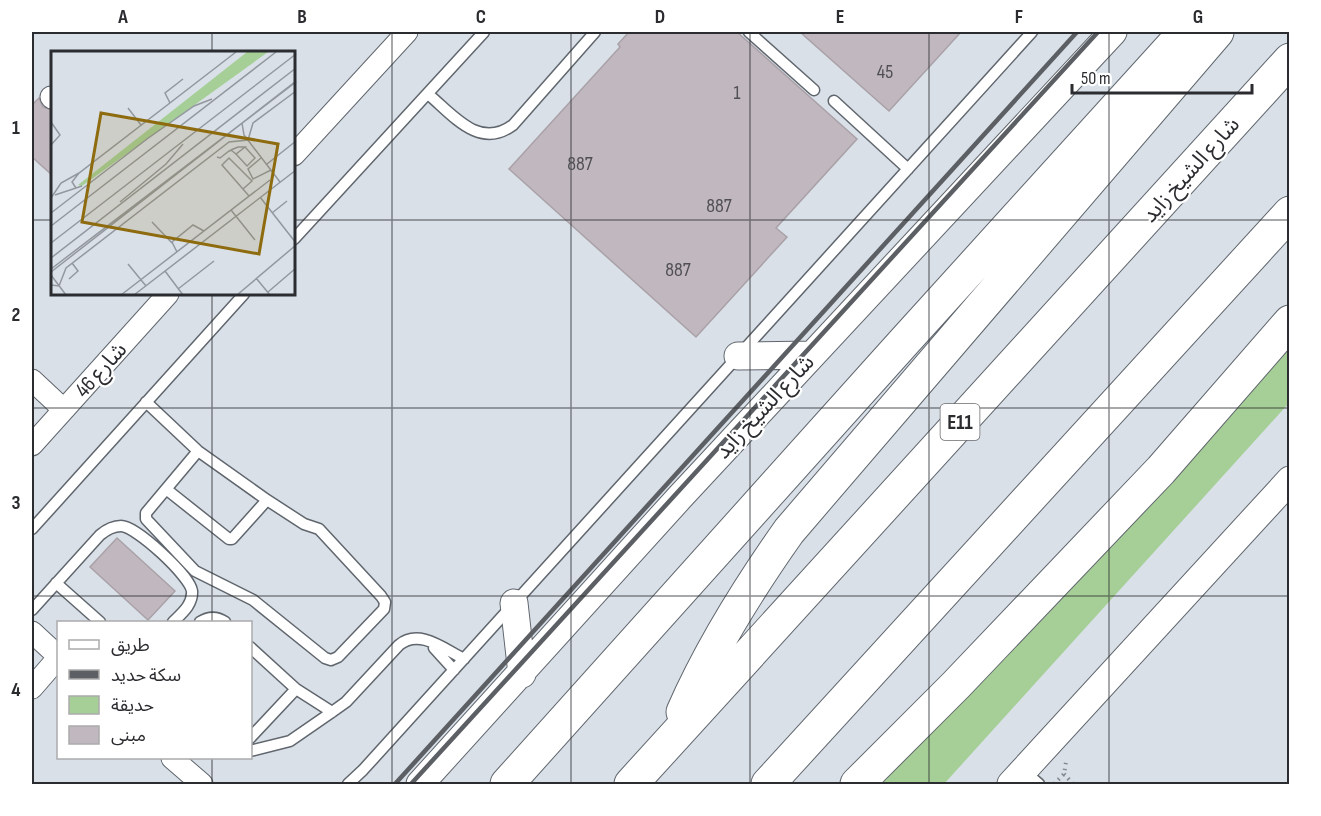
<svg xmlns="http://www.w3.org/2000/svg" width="1321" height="816" font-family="'Sofia Sans Condensed','Noto Sans Arabic',sans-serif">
  <rect width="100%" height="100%" fill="#d9e0e8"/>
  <path fill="#a6cf97" d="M1289,347V403L944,784H860L948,698L1042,620Z"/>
  <path fill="#c1b8bf" stroke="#a9a1a7" stroke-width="1.5" d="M629,32H737L857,139L776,228L787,237L696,337L509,169L620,47L618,44Z
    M800,32H961L889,111Z
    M39,98L43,107L52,110V175L32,157V105Z
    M117,538L175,591L148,620L90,567Z"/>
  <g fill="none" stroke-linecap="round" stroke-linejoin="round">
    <g stroke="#60666d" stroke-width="13">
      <path id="service" d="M749,32L814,90
        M428,94C453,115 479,150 513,125L595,32
        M834,101L908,169
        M294,239L484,32
        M146,402L198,451L267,500L304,524L319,529L381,596L385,602L384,609L338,657L331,660L325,658L253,600L195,571L146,519V513L198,451
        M166,489L229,539H232L267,500
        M32,529L244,294
        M56,583L100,622
        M32,610L100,535C106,530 113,526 121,526C136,526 190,576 192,591C193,605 181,614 173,622
        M200,622C208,617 216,616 225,622
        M250,647L296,689
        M434,648L454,670
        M250,738L296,689L332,712
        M250,751L290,741L332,712L346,702L399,645C419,628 444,649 464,659
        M1024,771L1039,784
        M348,784L363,770L1032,32"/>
    </g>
    <g stroke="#60666d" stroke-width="23">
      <path id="minor" d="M51,97L52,98
        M294,155L407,32
        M32,380L63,409
        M32,445L168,294
        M32,632L58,656
        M32,688L58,658
        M172,758L202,784"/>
    </g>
    <g stroke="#60666d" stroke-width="29">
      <path id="tertiary" d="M738,356L812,355
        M514,603L522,674
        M420,784L680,497L1113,32
        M1011,784L1290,480"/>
    </g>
    <g stroke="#60666d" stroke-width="35">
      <path id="motorway" d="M683,712C711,648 748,589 789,531L1217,32
        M507,784L903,343L1185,32
        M631,784L1290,60
        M768,784L1290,213
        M857,784L956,685L1161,470L1290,322"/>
    </g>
    <path stroke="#84898f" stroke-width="4" stroke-dasharray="1.5 4.5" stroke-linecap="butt" d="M1064,774L1073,784
      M1054,784L1064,774L1066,762"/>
    <use href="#service" stroke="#fff" stroke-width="10"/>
    <use href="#minor" stroke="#fff" stroke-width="21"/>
    <use href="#tertiary" stroke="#fff" stroke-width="27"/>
    <use href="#motorway" stroke="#fff" stroke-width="33"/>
    <path stroke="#5c5f64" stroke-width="4.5" d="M395,784L1077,32
      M411,784L1098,32"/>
  </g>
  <path fill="none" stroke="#2a2c30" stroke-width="1.5" stroke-opacity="0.55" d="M212,32V52M392,32V784M571,32V784M750,32V784M929,32V784M1109,32V784M32,220H52M294,220H1290M212,294V622M32,408H1290M32,596H1290M212,758V784"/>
  <g text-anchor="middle" stroke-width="4.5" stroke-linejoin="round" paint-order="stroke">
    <g font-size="20" fill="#504f54">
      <text x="885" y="78">45</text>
      <text x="737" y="99">1</text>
      <text x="580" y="170">887</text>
      <text x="719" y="212">887</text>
      <text x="678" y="276">887</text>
    </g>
    <rect fill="#fff" stroke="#6a6b6e" stroke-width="1.5" x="940.5" y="404" width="39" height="36" rx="4.5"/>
    <g font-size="21" font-weight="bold" fill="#2a2c30">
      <text x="960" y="429">E11</text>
    </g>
    <g font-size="22" fill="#2a2c30" stroke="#fff">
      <text transform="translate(1190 169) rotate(-48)" y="8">شارع الشيخ زايد</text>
      <text transform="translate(100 369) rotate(-48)" y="8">شارع 46</text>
      <text transform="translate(764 406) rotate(-47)" y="8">شارع الشيخ زايد</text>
    </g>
  </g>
  <g transform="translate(51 51)">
    <rect width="244" height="244" fill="#d9e0e8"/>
    <path d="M196,1H217L31,135L27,134Z" fill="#a6cf97"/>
    <path fill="none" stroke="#93989e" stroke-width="1.5" d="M119,52L114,42L132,28M77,57L90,74M0,71L9,84L0,94M191,72L193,84L229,131M185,103L196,115L204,107L194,96M166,106L169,107L178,100H179L180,99L187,96H194L185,103L180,99M210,107L197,118L202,128L220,119M216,113L245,90M25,137L21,131L28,122M192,138L201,130L178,107L171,114L198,145M4,144L31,135M209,146L245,192M0,147L10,132L28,122L185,1M69,151L115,113L132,93M180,159L204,189M0,162L96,88L143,55L161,48M221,162L236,150M101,171L121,192M0,175L225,1M0,192L245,3M126,201L121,191L142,174L153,180M0,207L245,17M77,213L95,235M0,218L245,31M114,220L132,244M0,221L245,30M0,224L15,244M205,227L219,244M18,228L27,220L21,212M0,234L8,235L15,217L178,91L197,89L202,72L245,40M127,238L163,210M217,241L245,217M70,244L219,129M83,244L245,119M186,244L245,194"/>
    <path fill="#8e6b0e" fill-opacity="0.15" stroke="#8e6b0e" stroke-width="3" d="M50,62L227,93L208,203L31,171Z"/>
    <rect width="244" height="244" fill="none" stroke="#2a2c30" stroke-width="3"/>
  </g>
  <rect width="1321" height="816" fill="none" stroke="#ffffff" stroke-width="66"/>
  <rect x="57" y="621" width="195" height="138" fill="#ffffff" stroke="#aaabac" stroke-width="1.5"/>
  <rect x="69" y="640" width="30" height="9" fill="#ffffff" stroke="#aaabac" stroke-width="1.5"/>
  <text x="111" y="651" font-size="18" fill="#2a2c30">طريق</text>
  <rect x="69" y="670" width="30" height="9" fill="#5c5f64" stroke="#aaabac" stroke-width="1.5"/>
  <text x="111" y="681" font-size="18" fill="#2a2c30">سكة حديد</text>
  <rect x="69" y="696" width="30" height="18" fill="#a6cf97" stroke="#aaabac" stroke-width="1.5"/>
  <text x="111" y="711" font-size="18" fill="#2a2c30">حديقة</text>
  <rect x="69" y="726" width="30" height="18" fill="#c1b8bf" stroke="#aaabac" stroke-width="1.5"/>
  <text x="111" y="741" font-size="18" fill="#2a2c30">مبنى</text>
  <path d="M1072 84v9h180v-9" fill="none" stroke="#2a2c30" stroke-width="3"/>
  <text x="1081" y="84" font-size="18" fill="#2a2c30" stroke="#ffffff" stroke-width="4.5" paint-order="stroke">50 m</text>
  <rect x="33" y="33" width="1255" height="750" fill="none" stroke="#2a2c30" stroke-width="2"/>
  <g font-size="20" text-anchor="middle" font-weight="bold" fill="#2a2c30">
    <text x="123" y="23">A</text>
    <text x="302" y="23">B</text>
    <text x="481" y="23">C</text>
    <text x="660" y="23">D</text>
    <text x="840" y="23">E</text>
    <text x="1019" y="23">F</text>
    <text x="1198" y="23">G</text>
    <text x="16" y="134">1</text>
    <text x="16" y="321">2</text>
    <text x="16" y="509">3</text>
    <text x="16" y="696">4</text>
  </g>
</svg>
